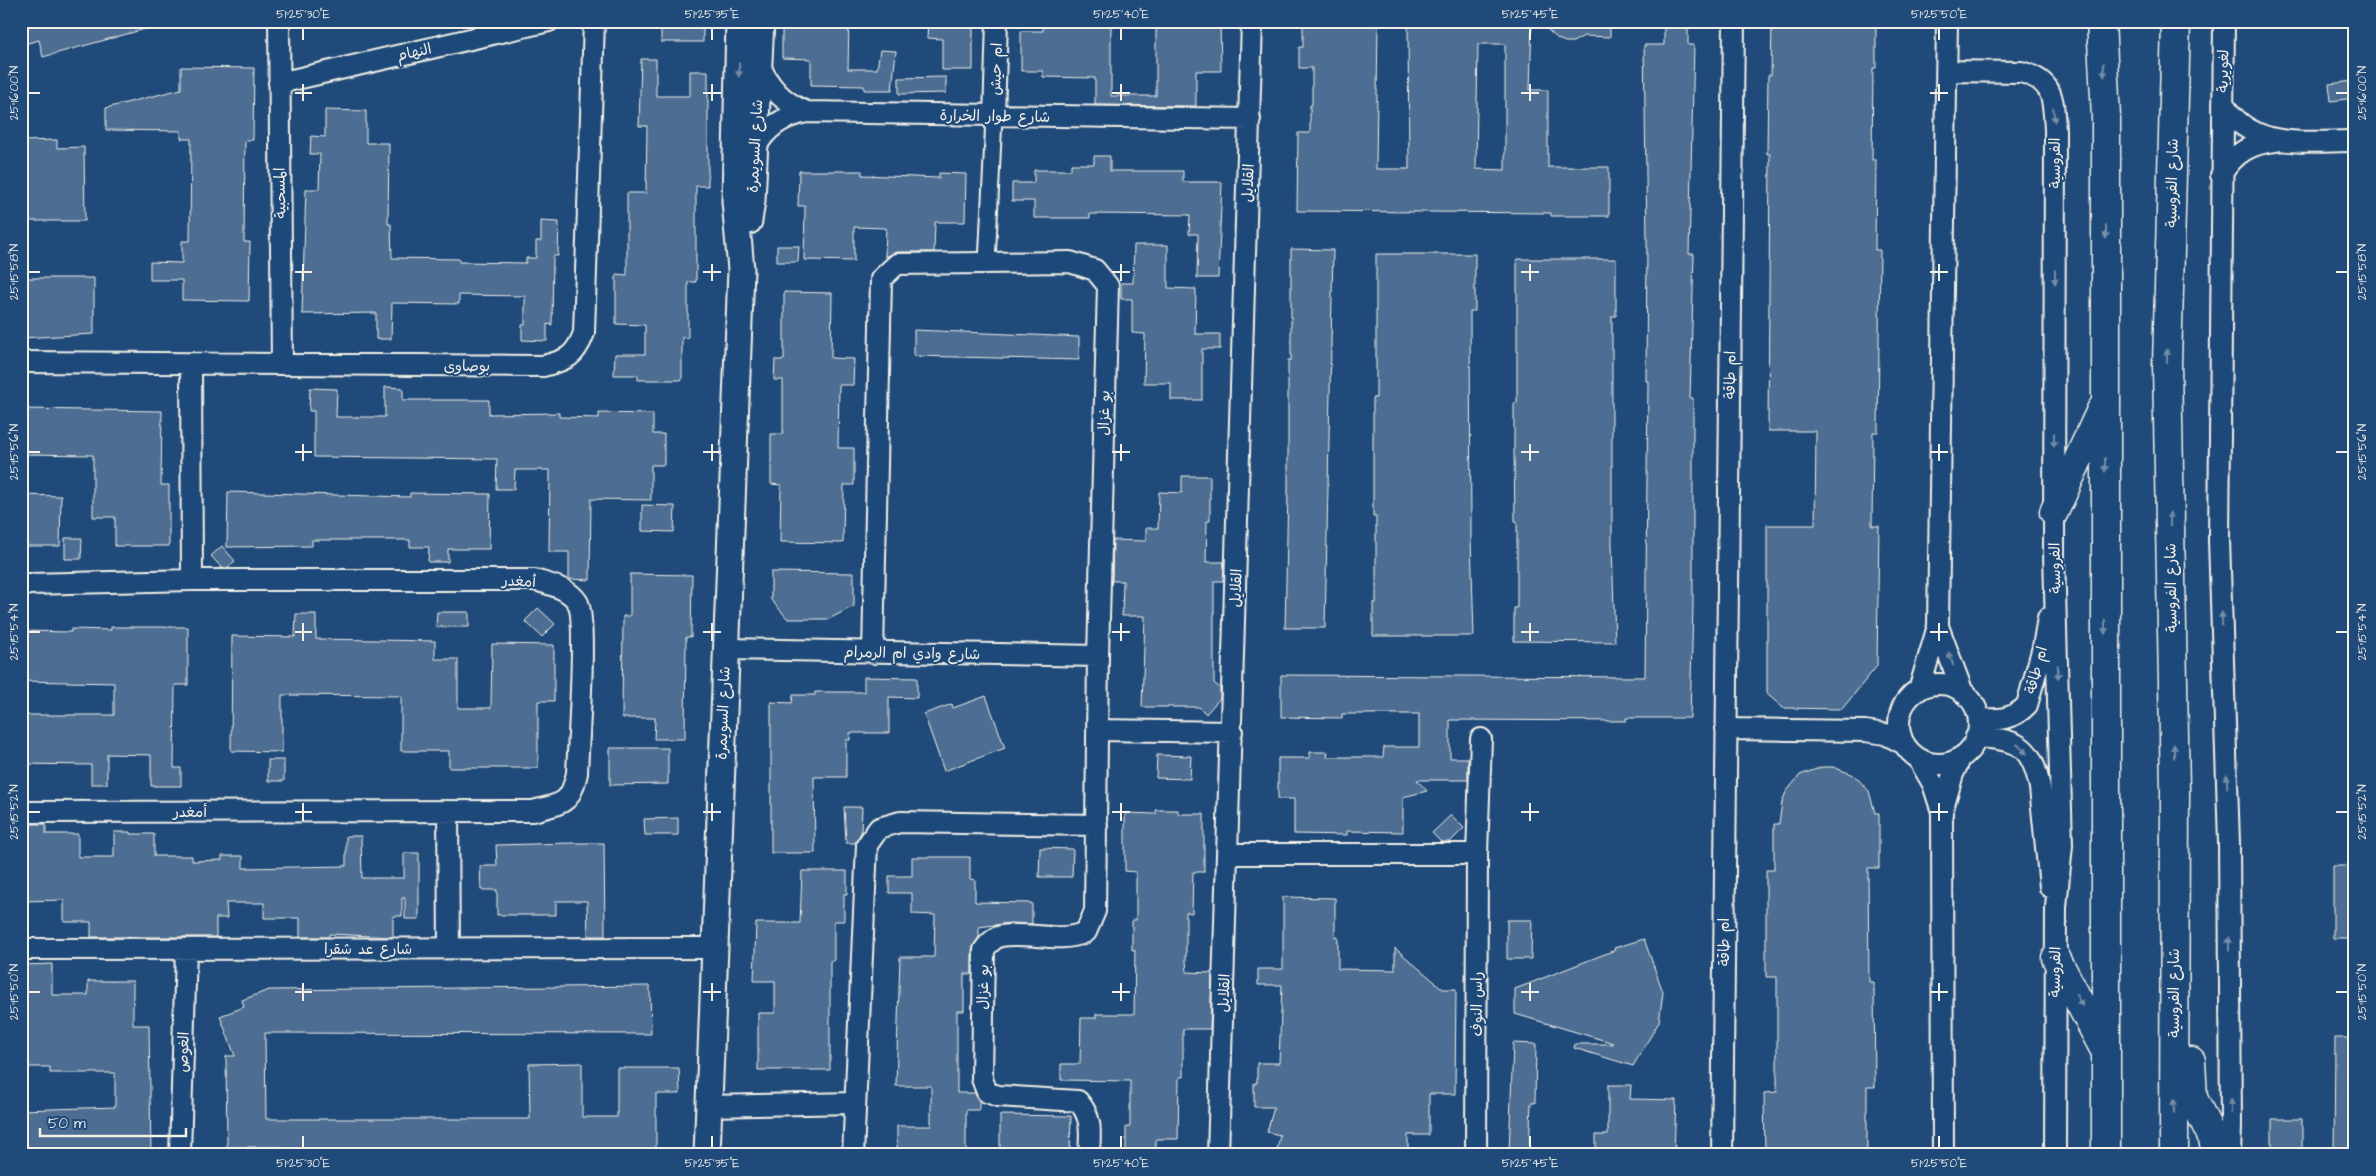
<svg xmlns="http://www.w3.org/2000/svg" width="2376" height="1176" font-family="'Architects Daughter','Playpen Sans Arabic',sans-serif">
  <rect width="100%" height="100%" fill="#1f4a7a"/>
  <filter id="ink" filterUnits="userSpaceOnUse"><feTurbulence type="fractalNoise" baseFrequency=".02" numOctaves="2"/><feDisplacementMap in="SourceGraphic" scale="10" xChannelSelector="R" yChannelSelector="G"/><feConvolveMatrix kernelMatrix="1 2 1 2 8 2 1 2 1" color-interpolation-filters="sRGB"/></filter>
  <g filter="url(#ink)">
    <path fill="#4d6e92" stroke="#f4f1e8" fill-rule="evenodd" d="M21,21H155L156,26L43,57L39,40L21,45Z
      M661,21H703V42H661Z
      M782,21H849L848,69H877L880,50L896,51L892,90H864V86L811,85V59L782,58Z
      M928,21H970L973,27V70H942V39L927,38Z
      M1156,21H1220L1221,71H1196V106L1095,105V78L1043,77V71H1021V31H1043V23L1111,24V96H1156Z
      M1303,21H1378L1376,169H1409L1408,21H1532L1530,90H1548V167H1609V216H1551V213L1297,211L1298,133H1310V105H1312V68H1299V47H1303ZM1478,44H1505V170L1476,169Z
      M1538,21H1610V37L1584,36L1573,42H1565L1558,39Z
      M1664,21H1688V45H1694L1689,254H1694L1690,398H1693V607L1690,718H1626V721L1450,720V758H1468V780H1417L1427,791L1403,797V832L1347,831V835L1294,834V799H1278V758H1310V752H1328L1327,757H1383L1384,747H1419V714H1342V718L1281,717V675L1645,677L1648,381H1646L1647,240L1644,45H1664Z
      M1772,21H1876V68H1873L1872,160H1876L1875,250H1880L1878,432H1873L1872,526H1879L1877,666L1842,709L1783,708L1767,694V525H1815L1816,431H1768L1770,154H1767L1768,75H1771Z
      M641,59H656V96H690V71H708V186H696V282H688V338L682,337V380H638V375H614L615,354H645V325L616,324V274L627,275V193H646L647,126H639Z
      M181,67L254,68L253,140H245L244,242H250L249,301L182,300V280H150V262L182,263V241H190L191,139H181V131L106,130V108L181,89Z
      M946,77V93L899,94V78Z
      M2353,81L2355,98L2331,101L2329,84Z
      M325,110L366,111V143H389L388,224H391L392,258L459,259V262L526,263V258H536V241H541V221L559,222L558,256H553L552,325L547,324V341L522,340V325H525V296L459,295V304L392,303L391,339H376V313L302,314L306,189H319L320,154H310L311,136L325,137Z
      M57,140V148L84,147L85,221H21V141Z
      M1094,156H1110V171H1183V182H1222L1218,278H1197L1198,234H1189L1190,215L1090,214V218H1034V201H1012V183H1034V170H1071V164H1094Z
      M799,171H862V175L939,178V173L966,174L965,222H935L934,252H897L885,257L886,228L854,227V261L804,260L805,206H798Z
      M1134,245H1168V288L1196,289L1195,334H1220V349H1202V400H1171V383H1144L1145,334L1132,333V299H1121V283H1133Z
      M777,246H799L798,262H777Z
      M1291,249L1333,250L1325,628H1285L1288,490V360H1291Z
      M1376,254H1475V311H1470L1471,539L1474,636H1373V603H1376V516H1373V398H1376Z
      M1517,259H1616V316H1612V544L1615,642L1514,641V608H1517V521H1515L1514,452V403H1517Z
      M21,278H94V334L21,338Z
      M784,292L832,293L831,358L854,359L853,385H839L838,448H854V485H844L843,543L780,542L781,485L771,484V434H783V380H774L775,360H784Z
      M914,330L1079,337V360L914,356Z
      M385,387L403,388V400H489V414L559,413V417L599,418V413L653,414V434H664V465H651V500L591,499L590,580L569,579V552H549L550,470H515L514,489H496L497,459L314,457V411H309L310,388L337,389L336,417H385Z
      M21,409L162,411L161,485H169V546H115V517H93V455L21,454Z
      M1182,476H1210V521H1207L1206,562H1224L1223,581H1214V683L1220,688V698L1206,714L1199,707H1142L1145,616H1122L1123,581H1112L1113,540L1146,541V528H1158L1159,492L1182,493Z
      M228,492L410,497V493L490,494L489,549H448V562H428L429,547H410V540H312V546L227,547Z
      M21,495L61,496L60,546H21Z
      M642,505L675,506L674,532L642,531Z
      M65,538H82L81,559H65Z
      M222,546L235,561L227,568H222L211,556Z
      M771,572L854,573V606L829,619H788L771,600Z
      M630,574L692,575L691,637H686L685,739H654L655,718H622L623,616H630Z
      M538,608L555,624L542,637L525,621Z
      M437,612H469V627H436Z
      M296,614H316V639L435,641V659H458V708H491L492,644L554,645V701H538V768H449V751H401V696L282,695V752L231,751L232,636L295,637Z
      M111,627H188V685H175L174,768H181V786H151V755L107,754V784H91V765L21,764V715H114V683L21,681V631L71,632V629L111,630Z
      M864,677L917,678V698L889,697V733H850V740H846V777H814L815,853H771V702L792,703L793,695H815V692H864Z
      M986,696L1005,748L944,771L924,714L952,704L953,708Z
      M610,748H668V784L610,785Z
      M1157,755L1191,756L1190,779L1156,778Z
      M268,760H284V781H268Z
      M1822,767H1833L1854,775L1869,791L1875,813H1879V868H1868L1869,982H1874L1875,1087H1867V1155H1765L1764,1093L1777,1092V977H1766V870H1774V824H1779L1782,802L1786,792L1800,775Z
      M844,807H862L861,833L855,843H846Z
      M1156,810H1178V814H1204V872H1193L1192,913L1186,912V961L1187,972L1212,973L1210,1029H1183V1077H1179L1178,1139H1156V1155H1126V1127H1130V1081L1061,1080V1064H1080L1081,1018H1096V1014H1134L1135,950H1132V920H1136V872L1125,871V813L1156,814Z
      M1451,815L1464,828L1450,842H1441L1432,833Z
      M678,818V835H645L644,819Z
      M27,824H46V834H78V857H114V832H130V834H154V856H192V861L222,860V856H243V868L346,866V836H361L362,878H404V853H419V919H405V898H402V916H393V937L329,934V937H300V918H264V903H226L227,918H216V937H91V922H64V900L21,901V860H28Z
      M571,843H604L605,936H588L587,901H556V915H497V890H481L480,866H497L496,845Z
      M1040,848L1073,849L1072,877H1039Z
      M912,857H970V879L975,880V902L1032,903V924L1010,923L979,927V937L972,950V974H964V1011H957V1093H975L979,1101V1110H966V1155H897V1126H931V1086H896L900,957H934L935,915L912,914V893H889V876H912Z
      M2333,866H2355V938H2333Z
      M802,871H847V894H844V921H834V961H830V1070H758V1013H775V981H754L756,923H800Z
      M1283,897L1335,898V937H1338V969L1395,970V948L1443,989H1456L1455,1094H1429V1135H1408V1153L1276,1155L1280,1135L1267,1132L1274,1107H1254V1083H1257V1063H1279L1282,985H1258V969H1283Z
      M1507,920H1532L1531,959H1507Z
      M1644,939L1663,992L1659,1022L1633,1066L1574,1048L1575,1044H1613V1043L1515,1014V989L1615,950L1614,948Z
      M52,964V995H88V981H133V1025H149L151,1155H115V1151H21V1110L115,1107V1073H50V1067H21V965Z
      M650,986L651,1034L265,1033L266,1119H530L529,1064L582,1063V1117H617V1068H679L680,1094H656V1155H281V1147H227L226,1056H235L220,1016L244,1007L242,1000L269,990Z
      M2335,1038H2355V1155H2334Z
      M1513,1043L1536,1044L1535,1103H1531L1529,1153H1509Z
      M1608,1085H1631L1630,1099L1676,1100L1674,1155L1596,1153V1135H1608Z
      M1000,1115L1071,1116L1070,1155H1000Z
      M2272,1119H2302V1155H2272Z"/>
    <g fill="none" stroke-linecap="round" stroke-linejoin="round">
      <g stroke="#f4f1e8" stroke-width="19">
        <path id="pedestrian" d="M987,263L994,117"/>
      </g>
      <g stroke="#f4f1e8" stroke-width="24">
        <path id="minor" d="M279,21L282,364
          M2224,21L2219,540L2229,843L2231,1126L2230,1155
          M759,63C768,87 783,103 807,112
          M1947,71L2021,72C2055,81 2053,100 2055,130L2054,554L2062,845L2056,907L2055,1155
          M279,83L549,21
          M2223,104C2253,151 2305,141 2355,141
          M994,117L997,21
          M755,148C767,127 782,117 807,112L1250,119
          M2221,175C2234,153 2251,143 2276,141
          M21,362L543,366C567,360 575,357 584,333L594,21
          M191,363L192,580
          M21,586L29,584L192,580H535C551,585 569,588 578,603C587,620 578,746 577,773C570,805 563,803 533,811L21,812
          M1938,626L1963,693
          M725,649L1098,656
          M873,653L881,279L897,264L1070,262L1095,270L1108,286L1098,656L1095,911L1086,932C1059,944 1029,931 1001,936C995,937 987,945 984,950L982,1079L987,1092L998,1096L1078,1101C1093,1118 1090,1133 1089,1155
          M1899 724a40 40 0 1 1 80 0a40 40 0 1 1-80 0Z
          M1919,690L1938,626L1947,21
          M1979,719C1998,720 2013,720 2027,705L2043,647L2048,618
          M1726,729L1865,731L1885,734L1904,744
          M1098,730L1232,732
          M1976,737C2018,739 2032,745 2040,788L2050,887
          M1918,758L1933,784L1942,812
          M448,811L449,948
          M1228,854H1477
          M21,949L715,948
          M709,1106L855,1103
          M180,1155L186,949
          M853,1155L867,845L879,828L900,822L1097,825
          M1218,1155L1252,21
          M1476,1155L1477,854L1481,739
          M1722,1155L1734,21
          M1943,1155L1942,812L1953,774L1961,757"/>
      </g>
      <g stroke="#f4f1e8" stroke-width="29">
        <path id="tertiary" d="M749,221L752,201L761,21
          M707,1155L741,270L735,201L739,21"/>
      </g>
      <g stroke="#f4f1e8" stroke-width="31">
        <path id="trunk" d="M2101,21L2106,117V1155
          M2054,512L2101,410
          M2056,958L2103,1047
          M2191,1061L2193,1098L2213,1139L2216,1155
          M2174,1155L2175,789L2167,365L2176,21"/>
      </g>
      <use href="#pedestrian" stroke="#1f4a7a" stroke-width="15"/>
      <use href="#minor" stroke="#1f4a7a" stroke-width="20"/>
      <use href="#tertiary" stroke="#1f4a7a" stroke-width="25"/>
      <use href="#trunk" stroke="#1f4a7a" stroke-width="28"/>
    </g>
    <defs><path id="oneway-solid" d="M-6-.8H1V-3.2L6.5 0L1 3.2V.8H-6Z" transform="scale(1.25)"/></defs>
    <g fill="#748da6">
      <use href="#oneway-solid" transform="translate(739 70) rotate(91)"/>
      <use href="#oneway-solid" transform="translate(2104 70) rotate(87)"/>
      <use href="#oneway-solid" transform="translate(2054 115) rotate(85)"/>
      <use href="#oneway-solid" transform="translate(2106 232) rotate(90)"/>
      <use href="#oneway-solid" transform="translate(2055 277) rotate(90)"/>
      <use href="#oneway-solid" transform="translate(2167 356) rotate(-89)"/>
      <use href="#oneway-solid" transform="translate(2054 440) rotate(90)"/>
      <use href="#oneway-solid" transform="translate(2105 465) rotate(90)"/>
      <use href="#oneway-solid" transform="translate(2170 519) rotate(-91)"/>
      <use href="#oneway-solid" transform="translate(2222 619) rotate(-92)"/>
      <use href="#oneway-solid" transform="translate(2105 627) rotate(90)"/>
      <use href="#oneway-solid" transform="translate(1951 659) rotate(-110)"/>
      <use href="#oneway-solid" transform="translate(2058 672) rotate(88)"/>
      <use href="#oneway-solid" transform="translate(2022 749) rotate(44)"/>
      <use href="#oneway-solid" transform="translate(2174 751) rotate(-91)"/>
      <use href="#oneway-solid" transform="translate(2227 781) rotate(-92)"/>
      <use href="#oneway-solid" transform="translate(2229 944) rotate(-90)"/>
      <use href="#oneway-solid" transform="translate(2079 1000) rotate(62)"/>
      <use href="#oneway-solid" transform="translate(2174 1106) rotate(-90)"/>
      <use href="#oneway-solid" transform="translate(2231 1106) rotate(-91)"/>
    </g>
  </g>
  <path fill="none" stroke="#f4f1e8" stroke-width="2" d="M303,28V40M712,28V40M1121,28V40M1530,28V40M1939,28V40M303,84V101M712,84V101M1121,84V101M1530,84V101M1939,84V101M28,93H40M295,93H312M703,93H721M1112,93H1130M1521,93H1539M1930,93H1948M2336,93H2348M303,264V281M712,264V281M1121,264V281M1530,264V281M1939,264V281M28,272H40M295,272H312M703,272H721M1112,272H1130M1521,272H1539M1930,272H1948M2336,272H2348M303,444V461M712,444V461M1121,444V461M1530,444V461M1939,444V461M28,452H40M295,452H312M703,452H721M1112,452H1130M1521,452H1539M1930,452H1948M2336,452H2348M303,623V641M712,623V641M1121,623V641M1530,623V641M1939,623V641M28,632H40M295,632H312M703,632H721M1112,632H1130M1521,632H1539M1930,632H1948M2336,632H2348M303,803V821M712,803V821M1121,803V821M1530,803V821M1939,803V821M28,812H40M295,812H312M703,812H721M1112,812H1130M1521,812H1539M1930,812H1948M2336,812H2348M303,983V1001M712,983V1001M1121,983V1001M1530,983V1001M1939,983V1001M28,992H40M295,992H312M703,992H721M1112,992H1130M1521,992H1539M1930,992H1948M2336,992H2348M303,1136V1148M712,1136V1148M1121,1136V1148M1530,1136V1148M1939,1136V1148"/>
  <g text-anchor="middle" stroke-width="4" stroke-linejoin="round" paint-order="stroke">
    <g font-size="15" fill="#f4f1e8" stroke="#1f4a7a">
      <text transform="translate(414 52) rotate(-13)" y="5">النهام</text>
      <text transform="translate(996 69) rotate(-88)" y="5">ام حيش</text>
      <text transform="translate(2223 71) rotate(-89)" y="5">لغويرية</text>
      <text transform="translate(995 116) rotate(1)" y="5">شارع طوار الخرارة</text>
      <text transform="translate(755 146) rotate(-87)" y="5">شارع السويمرة</text>
      <text transform="translate(2055 163) rotate(-90)" y="5">الفروسية</text>
      <text transform="translate(1248 183) rotate(-88)" y="5">القلايل</text>
      <text transform="translate(2172 183) rotate(-89)" y="5">شارع الفروسية</text>
      <text transform="translate(280 193) rotate(-91)" y="5">المسحبية</text>
      <text x="467" y="371">بوصاوى</text>
      <text transform="translate(1730 375) rotate(-89)" y="5">ام طاقة</text>
      <text transform="translate(1104 413) rotate(-89)" y="5">بو غزال</text>
      <text transform="translate(2055 568) rotate(-91)" y="5">الفروسية</text>
      <text transform="translate(519 581) rotate(3)" y="5">أمغدر</text>
      <text transform="translate(1236 588) rotate(-88)" y="5">القلايل</text>
      <text transform="translate(2171 588) rotate(-91)" y="5">شارع الفروسية</text>
      <text transform="translate(912 653) rotate(1)" y="5">شارع وادي ام الرمرام</text>
      <text transform="translate(2036 670) rotate(-75)" y="5">ام طاقة</text>
      <text transform="translate(723 713) rotate(-88)" y="5">شارع السويمرة</text>
      <text x="190" y="817">أمغدر</text>
      <text transform="translate(1724 942) rotate(-90)" y="5">ام طاقة</text>
      <text x="368" y="954">شارع عد شقرا</text>
      <text transform="translate(2055 972) rotate(-89)" y="5">الفروسية</text>
      <text transform="translate(983 987) rotate(-89)" y="5">بو غزال</text>
      <text transform="translate(1224 993) rotate(-88)" y="5">القلايل</text>
      <text transform="translate(2174 993) rotate(-90)" y="5">شارع الفروسية</text>
      <text transform="translate(1477 1004) rotate(-90)" y="5">راس النوف</text>
      <text transform="translate(183 1052) rotate(-88)" y="5">الغوص</text>
    </g>
  </g>
  <rect width="2376" height="1176" fill="none" stroke="#1f4a7a" stroke-width="55"/>
  <path d="M40 1128v8h146v-8" fill="none" stroke="#f4f1e8" stroke-width="2.5"/>
  <text x="48" y="1128" font-size="15" fill="#f4f1e8" stroke="#1f4a7a" stroke-width="4" paint-order="stroke">50 m</text>
  <rect x="28" y="28" width="2320" height="1120" fill="none" stroke="#f4f1e8" stroke-width="2"/>
  <g font-size="12" text-anchor="middle" fill="#f4f1e8">
    <text x="303" y="18">51°25'30"E</text>
    <text x="712" y="18">51°25'35"E</text>
    <text x="1121" y="18">51°25'40"E</text>
    <text x="1530" y="18">51°25'45"E</text>
    <text x="1939" y="18">51°25'50"E</text>
    <text transform="translate(14 93) rotate(-90)" y="4">25°16'00"N</text>
    <text transform="translate(2362 93) rotate(-90)" y="4">25°16'00"N</text>
    <text transform="translate(14 272) rotate(-90)" y="4">25°15'58"N</text>
    <text transform="translate(2362 272) rotate(-90)" y="4">25°15'58"N</text>
    <text transform="translate(14 452) rotate(-90)" y="4">25°15'56"N</text>
    <text transform="translate(2362 452) rotate(-90)" y="4">25°15'56"N</text>
    <text transform="translate(14 632) rotate(-90)" y="4">25°15'54"N</text>
    <text transform="translate(2362 632) rotate(-90)" y="4">25°15'54"N</text>
    <text transform="translate(14 812) rotate(-90)" y="4">25°15'52"N</text>
    <text transform="translate(2362 812) rotate(-90)" y="4">25°15'52"N</text>
    <text transform="translate(14 992) rotate(-90)" y="4">25°15'50"N</text>
    <text transform="translate(2362 992) rotate(-90)" y="4">25°15'50"N</text>
    <text x="303" y="1167">51°25'30"E</text>
    <text x="712" y="1167">51°25'35"E</text>
    <text x="1121" y="1167">51°25'40"E</text>
    <text x="1530" y="1167">51°25'45"E</text>
    <text x="1939" y="1167">51°25'50"E</text>
  </g>
</svg>
